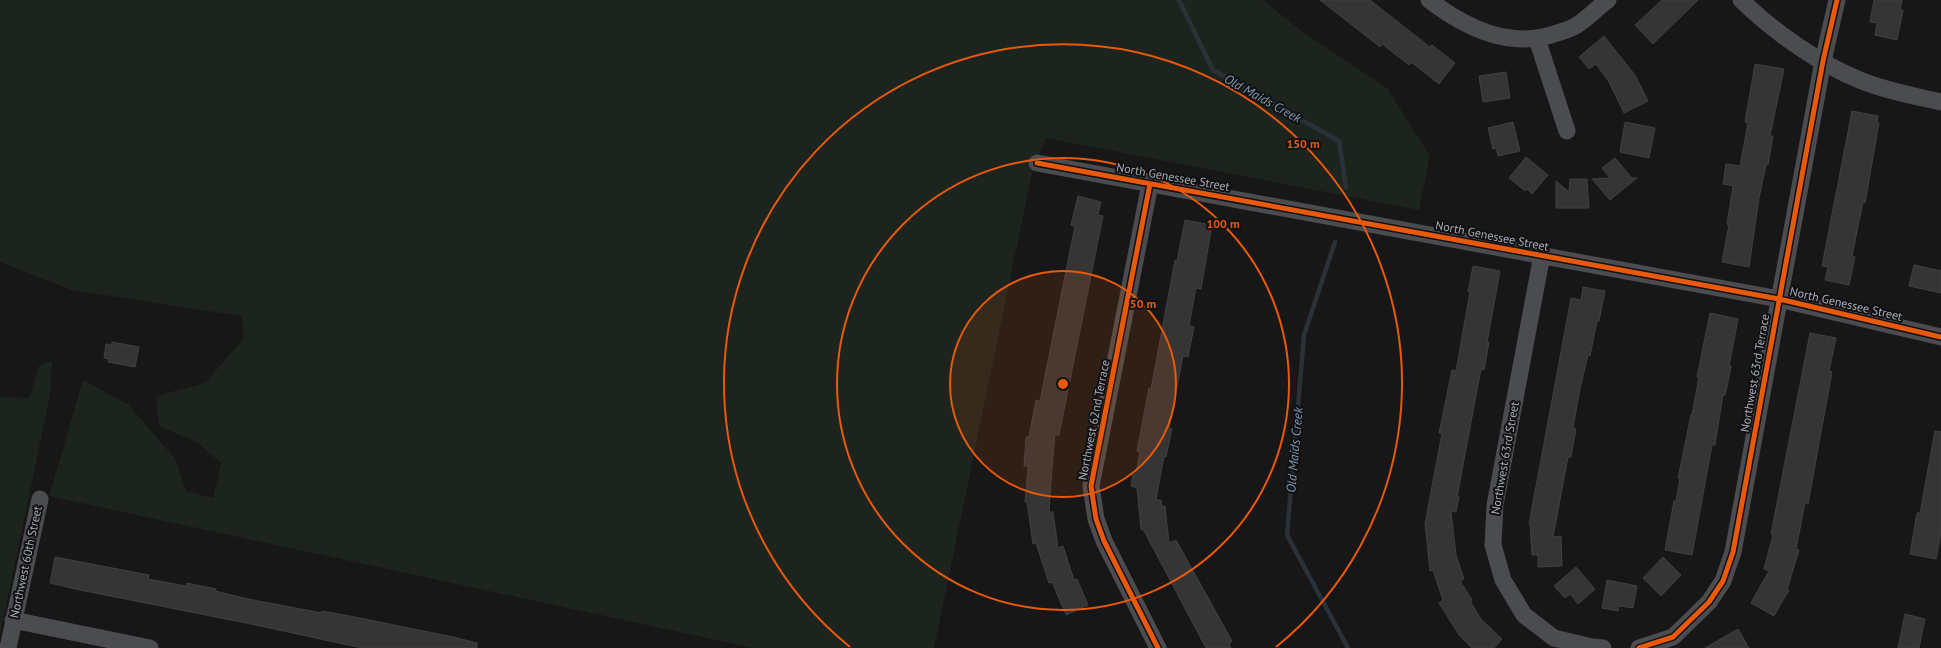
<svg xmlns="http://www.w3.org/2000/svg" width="1941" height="648" font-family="'PT Sans',sans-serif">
  <rect width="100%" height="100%" fill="#171717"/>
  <path fill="#1d241e" d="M0,0H1263L1304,33L1387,88L1430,156L1419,210L1046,138L1032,173L934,648H753L49,496L83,380L129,405L176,460L186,491L213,498L221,463L198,443L159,426L156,396L205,383L244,338L241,316L72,290L0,262Z
    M52,361L50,395L0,635V397L29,398L39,366Z"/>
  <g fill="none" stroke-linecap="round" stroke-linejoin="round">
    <path stroke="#2a3239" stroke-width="4.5" d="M1179,0L1213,70L1339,141L1346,187
      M1335,242L1304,335L1287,535L1348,648"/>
  </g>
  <path fill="#353536" stroke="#3f4043" d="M1320,0H1370L1430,47L1432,45L1455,63L1439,84L1411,62L1409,65L1382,44L1380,47Z
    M1662,0H1698L1653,44L1635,25Z
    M1874,0H1902L1900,10H1903L1897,40L1875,35L1877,23L1870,22Z
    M1604,36L1635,75L1648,101L1624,113L1608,80L1596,64L1589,69L1579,57Z
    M1755,64L1784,69L1770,136H1773L1768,165H1766L1759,198L1749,267L1722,262L1729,225L1727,224L1733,186L1723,184L1726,164L1740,166L1748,123L1745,122Z
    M1506,72L1510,98L1483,102L1479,76Z
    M1852,111L1878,116L1877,123H1879L1865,203L1863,202L1852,256L1855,257L1849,285L1825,280L1828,267L1822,266Z
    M1513,122L1520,151L1498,156L1496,148L1493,149L1488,128Z
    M1625,122L1655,128L1649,158L1620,152Z
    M1526,157L1548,175L1532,194L1527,189L1525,191L1509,178Z
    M1615,158L1632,178H1637L1610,200L1592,179L1610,178L1602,168Z
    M1570,179H1587L1589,208H1556V181L1569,192Z
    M1078,196L1101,202L1098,215L1103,216L1059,435H1055L1052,468L1049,512H1053L1058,548L1063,546L1074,580L1077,579L1088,605L1066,615L1052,582L1049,583L1036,543L1033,544L1027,502H1025L1028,466H1024L1026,437H1029L1036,400L1040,401L1075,226L1071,225Z
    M1185,220L1212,225L1201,289L1196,288L1189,326L1194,327L1188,357L1183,356L1169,428L1172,429L1166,457L1164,456L1156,500H1161L1162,506H1165L1169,543L1176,540L1232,641L1229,644L1231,648H1206L1143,529L1141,530L1137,488L1131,486L1133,474H1136L1140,452L1137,451L1149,388L1151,389L1175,260L1177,261Z
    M1914,265L1941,271V293L1909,286Z
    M1473,266L1500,271L1487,342H1489L1484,370L1481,369L1457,497H1459L1456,512L1451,511L1456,555L1464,579L1460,581L1472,600L1470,601L1481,619L1502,639L1494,648H1472L1459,635L1439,603L1443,600L1433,570L1430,571L1425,524L1442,433H1439L1445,404L1452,370L1456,371L1470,292H1468Z
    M1583,287L1605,291L1599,321H1597L1590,356L1588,355L1580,389L1573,428L1576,429L1571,457H1568L1553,537L1561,536L1562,566L1538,567V555H1532L1530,524H1529L1571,298L1581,300Z
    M1710,313L1738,319L1729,366H1731L1728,382L1725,395H1723L1715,445H1712L1692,555L1665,550L1674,501H1676L1680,478H1678L1691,415H1692L1699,377H1697Z
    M1810,333L1836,338L1829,371L1832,372L1808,504L1805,503L1796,549L1799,550L1787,590H1789L1774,616L1751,603L1769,571L1764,569L1773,535L1771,534Z
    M112,342L139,347L135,367L108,362L109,359L104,358L106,344L112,345Z
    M1935,431L1941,432V533L1936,559L1910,554L1917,513H1920Z
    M55,557L149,575L148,579L186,586L187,583L216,589L215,591L248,599L322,613V611L355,617L453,637L477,643V648H362L251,624L80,590L50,583Z
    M1663,557L1681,575L1661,596L1643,578Z
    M1576,567L1595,589L1578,604L1570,594L1565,598L1554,586Z
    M1607,580L1637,586L1633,608L1619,606L1618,611L1602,608Z
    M1905,614L1925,619L1919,648H1898Z
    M1738,629L1749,648H1705Z"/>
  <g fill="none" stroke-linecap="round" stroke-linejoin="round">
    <path stroke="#4b4c50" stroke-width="17" d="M1429,0C1466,28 1510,50 1557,33C1563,31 1571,29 1577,25C1588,18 1597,8 1608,0
      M1741,0C1774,32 1819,64 1862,81C1887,91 1914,96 1941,102
      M1537,39L1567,131
      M1037,163L1779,299L1941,337
      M1150,184L1091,486L1096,519L1104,541L1158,648
      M1542,255L1495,505L1493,545L1503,580L1524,615L1554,638L1592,647L1603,648
      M13,620L150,648
      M8,648L40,499
      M1639,648L1673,637L1709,602L1723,581L1733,552L1823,61L1837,0"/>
    <g stroke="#111113" stroke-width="8">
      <path id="cycleway" d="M1037,163L1779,299L1941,337
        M1150,184L1091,486L1096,519L1104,541L1158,648
        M1639,648L1673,637L1709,602L1723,581L1733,552L1823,61L1837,0"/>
    </g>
    <use href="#cycleway" stroke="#e8590c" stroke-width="5"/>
  </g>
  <circle cx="1063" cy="384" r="113" fill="#e8590c" fill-opacity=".12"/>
  <g fill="none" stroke="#e8590c" stroke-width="2">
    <circle cx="1063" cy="384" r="113"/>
    <circle cx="1063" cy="384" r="226"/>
    <path d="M850 647A339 339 0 1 1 1276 647"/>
  </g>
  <g text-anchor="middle" stroke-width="4" stroke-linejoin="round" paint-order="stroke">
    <g font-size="12" fill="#a8adb8" stroke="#111113">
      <text transform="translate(1173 177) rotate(10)" y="4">North Genessee Street</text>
      <text transform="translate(1492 236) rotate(11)" y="4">North Genessee Street</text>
      <text transform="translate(1846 304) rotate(13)" y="4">North Genessee Street</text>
      <text transform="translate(1755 373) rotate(-80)" y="4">Northwest 63rd Terrace</text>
      <text transform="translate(1094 420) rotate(-79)" y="4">Northwest 62nd Terrace</text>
      <text transform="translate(1505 458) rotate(-80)" y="4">Northwest 63rd Street</text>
      <text transform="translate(26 562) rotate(-78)" y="4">Northwest 60th Street</text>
    </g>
    <g font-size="13" font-style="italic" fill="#7f9bb3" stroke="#111113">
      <text transform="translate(1263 98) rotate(29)" y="5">Old Maids Creek</text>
      <text transform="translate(1294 450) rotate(-85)" y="5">Old Maids Creek</text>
    </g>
  </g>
  <circle cx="1063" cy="384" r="6" fill="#e8590c" stroke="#111113" stroke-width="2"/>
  <g font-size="12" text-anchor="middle" font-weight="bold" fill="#e8590c" stroke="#111113" stroke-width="4" stroke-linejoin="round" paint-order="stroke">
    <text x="1303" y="148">150 m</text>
    <text x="1223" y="228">100 m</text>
    <text x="1143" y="308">50 m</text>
  </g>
</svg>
